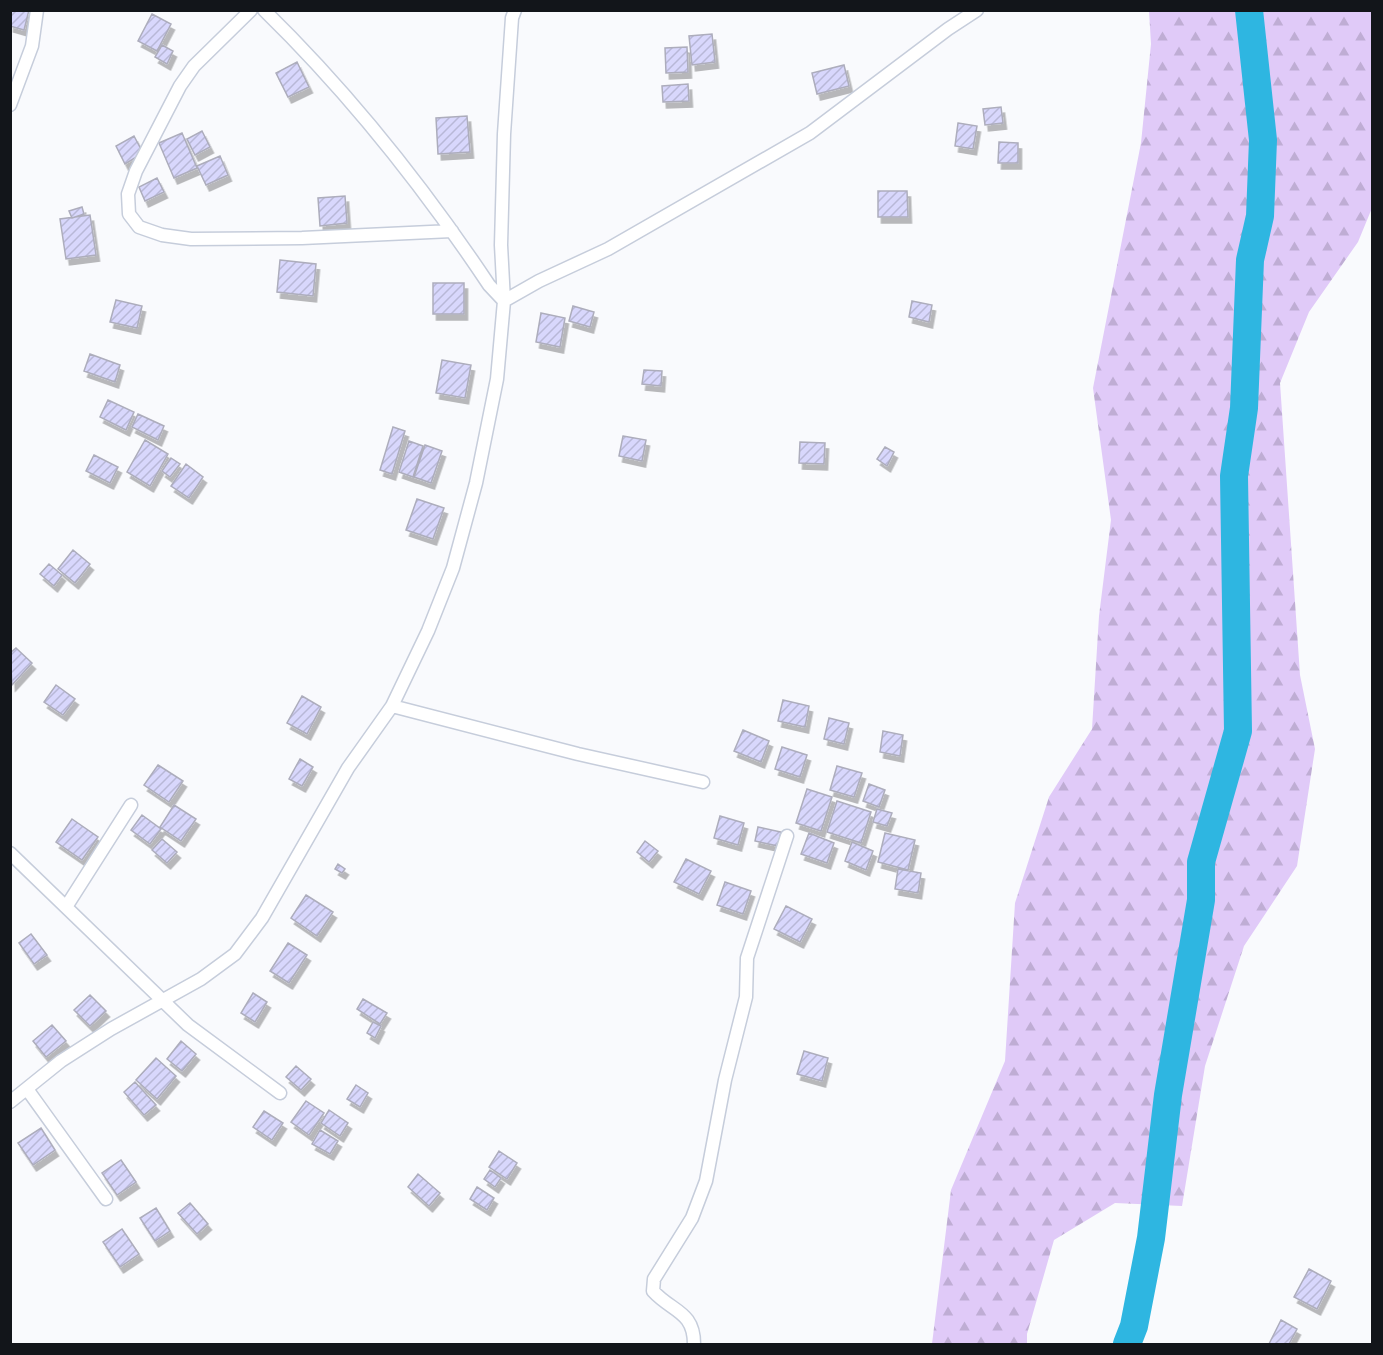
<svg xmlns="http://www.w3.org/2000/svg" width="1383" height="1355" font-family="'Roboto Condensed',sans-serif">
  <defs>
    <pattern id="forest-firs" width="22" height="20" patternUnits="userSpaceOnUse" patternTransform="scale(1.5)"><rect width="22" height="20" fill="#e0caf8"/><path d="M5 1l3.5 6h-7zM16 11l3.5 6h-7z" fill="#bfadd4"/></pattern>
    <pattern id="building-hatch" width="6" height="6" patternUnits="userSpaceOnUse" patternTransform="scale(1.5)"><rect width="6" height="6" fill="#d8d7fc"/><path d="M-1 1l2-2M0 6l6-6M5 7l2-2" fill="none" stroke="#b8b8d7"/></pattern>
    <filter id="shadow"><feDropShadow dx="3.5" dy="6" stdDeviation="0" flood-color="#0004"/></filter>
  </defs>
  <rect width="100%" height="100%" fill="#f9fafd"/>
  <path fill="url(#forest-firs)" d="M1149,11H1372V208L1358,242L1309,312L1280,383L1300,675L1315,749L1297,866L1244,946L1205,1066L1182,1206L1115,1203L1054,1240L1027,1334V1344H932L951,1190L1005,1061L1015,903L1049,797L1092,729L1099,616L1111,520L1093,388L1141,143L1151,44Z"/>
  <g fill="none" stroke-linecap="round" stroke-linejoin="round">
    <path stroke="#2eb6e1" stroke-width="28" d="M1127,1344L1134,1326L1151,1238L1168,1095L1201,900V862L1238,731L1234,476L1244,408L1250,260L1260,216L1263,140L1249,10"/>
  </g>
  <path fill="url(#building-hatch)" stroke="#adadbc" stroke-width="1.5" filter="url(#shadow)" d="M11,10H29L24,30L10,26Z
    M152,14L171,24L157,51L138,41Z
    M712,34L715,62L692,65L689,36Z
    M162,45L173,51L167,64L155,57Z
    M687,47L688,72L666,73L665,48Z
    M297,62L309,87L288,97L276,73Z
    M844,65L849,86L817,94L812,73Z
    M688,84L689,101L663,102L662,86Z
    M1001,107L1003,123L985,125L983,109Z
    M467,116L470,152L438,154L436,118Z
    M958,123L977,126L973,149L955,146Z
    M202,131L210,147L195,155L187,139Z
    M182,133L197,168L174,178L159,143Z
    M134,136L143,153L125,164L116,146Z
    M999,142L1018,143V163H998Z
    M220,156L228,175L206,185L197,166Z
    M157,178L164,192L145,201L139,187Z
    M878,191H907L908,217H878Z
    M345,196L347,223L320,226L318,198Z
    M82,207L84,214L72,218L69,211Z
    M90,215L96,255L66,259L60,219Z
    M280,260L316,264L313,296L277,292Z
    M433,283H464V314H433Z
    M116,300L142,306L137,328L110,322Z
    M912,301L932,305L929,322L909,317Z
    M573,306L594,312L590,327L569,321Z
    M541,313L565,318L560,347L536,342Z
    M90,354L120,365L115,382L84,371Z
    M442,360L471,365L465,398L436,393Z
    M644,370L662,371L661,386L642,384Z
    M108,400L134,412L126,430L100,417Z
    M138,414L164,426L158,440L132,427Z
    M393,427L405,431L392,474L380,470Z
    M623,436L646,440L642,461L619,456Z
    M145,440L168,454L150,486L127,472Z
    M409,441L423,446L413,477L399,472Z
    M800,442L825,443L824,464L799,463Z
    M425,445L442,451L431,483L414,477Z
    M885,447L894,452L887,466L877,459Z
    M94,455L118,467L110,483L86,471Z
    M171,458L180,464L170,477L162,471Z
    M186,464L203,477L189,498L171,486Z
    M417,499L444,508L433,539L406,530Z
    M73,550L90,564L75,583L58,569Z
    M49,564L62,575L54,586L40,574Z
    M16,648L32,663L12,685L10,653Z
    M56,685L75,699L63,715L44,702Z
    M302,696L321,707L307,734L287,723Z
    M783,700L809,706L805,727L778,721Z
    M829,718L849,723L844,744L824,739Z
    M743,730L769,741L761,762L734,751Z
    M883,731L903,735L900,756L880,752Z
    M782,747L807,755L800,777L775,769Z
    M300,759L313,767L302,786L289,779Z
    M158,765L183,781L169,802L144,785Z
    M837,766L862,773L854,797L830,790Z
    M869,784L885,790L879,807L863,801Z
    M807,789L832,797L821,831L796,823Z
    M837,801L871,812L861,843L827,832Z
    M174,805L196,819L181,841L160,827Z
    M877,809L892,813L887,826L873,822Z
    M142,815L161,829L150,844L131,830Z
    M720,816L744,823L738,845L714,838Z
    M72,819L98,837L82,860L56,842Z
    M758,827L781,832L778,846L755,841Z
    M809,833L834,843L827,863L801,854Z
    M885,833L915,840L908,870L878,862Z
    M162,839L177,852L167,863L152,850Z
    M645,841L658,851L649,862L637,852Z
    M852,842L873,851L866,870L845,861Z
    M686,859L711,871L699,894L674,882Z
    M338,864L345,869L342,873L335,869Z
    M898,869L921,873L918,893L895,889Z
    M725,882L751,891L743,914L717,905Z
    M306,895L333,912L317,936L291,918Z
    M786,906L812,919L800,942L774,929Z
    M31,934L47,955L34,964L19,943Z
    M288,943L307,955L289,983L270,971Z
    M253,993L267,1002L255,1022L241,1013Z
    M90,995L106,1011L90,1026L74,1010Z
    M363,999L387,1013L380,1024L357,1009Z
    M373,1022L381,1026L375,1038L367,1033Z
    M52,1025L66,1041L46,1057L33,1041Z
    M181,1041L196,1054L182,1071L167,1059Z
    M804,1051L828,1058L822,1081L797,1074Z
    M156,1058L176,1076L157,1099L136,1080Z
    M296,1066L311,1079L301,1090L286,1077Z
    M135,1082L156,1105L144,1115L124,1092Z
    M356,1085L368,1093L360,1107L347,1099Z
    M306,1101L324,1113L309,1135L291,1122Z
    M329,1110L348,1123L340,1136L321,1123Z
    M264,1111L283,1123L272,1140L253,1127Z
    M41,1128L55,1150L33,1165L18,1143Z
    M320,1130L338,1141L330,1154L312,1144Z
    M499,1151L517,1163L507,1179L489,1167Z
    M121,1160L136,1182L117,1195L102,1173Z
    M490,1170L501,1178L495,1187L484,1179Z
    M418,1174L440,1193L429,1206L408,1187Z
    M477,1187L494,1198L487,1210L470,1199Z
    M190,1203L208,1224L197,1234L178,1213Z
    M156,1208L170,1231L155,1241L140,1218Z
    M122,1229L139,1254L120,1267L103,1242Z
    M1309,1269L1331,1281L1317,1309L1294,1297Z
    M1281,1320L1297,1329L1289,1344H1269Z"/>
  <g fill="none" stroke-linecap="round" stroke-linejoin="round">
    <g stroke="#c6cddb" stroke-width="15">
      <path id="street" d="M251,10L194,66L180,86L136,171L128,194L129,214L139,227L162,235L191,239L302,238L452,231
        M264,10C349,93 423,186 489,285L504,301
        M10,105L32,46L37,10
        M504,301L539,281L608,249L810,133L948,29L977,10
        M392,706L578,754L703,782
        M10,853L188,1025L280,1093
        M66,907L131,805
        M27,1089L106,1199
        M10,1102L61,1061L111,1029L201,979L235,954L262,918L348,768L392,706L428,631L453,568L476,483L497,379L504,301L501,245L504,134L512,18L515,10
        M694,1344C694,1311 672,1312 653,1291L654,1279L692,1218L706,1181L725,1080L746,997L747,958L787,836"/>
    </g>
    <use href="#street" stroke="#fff" stroke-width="12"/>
  </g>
  <rect width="1383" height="1355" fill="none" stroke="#12151a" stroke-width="24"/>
</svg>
